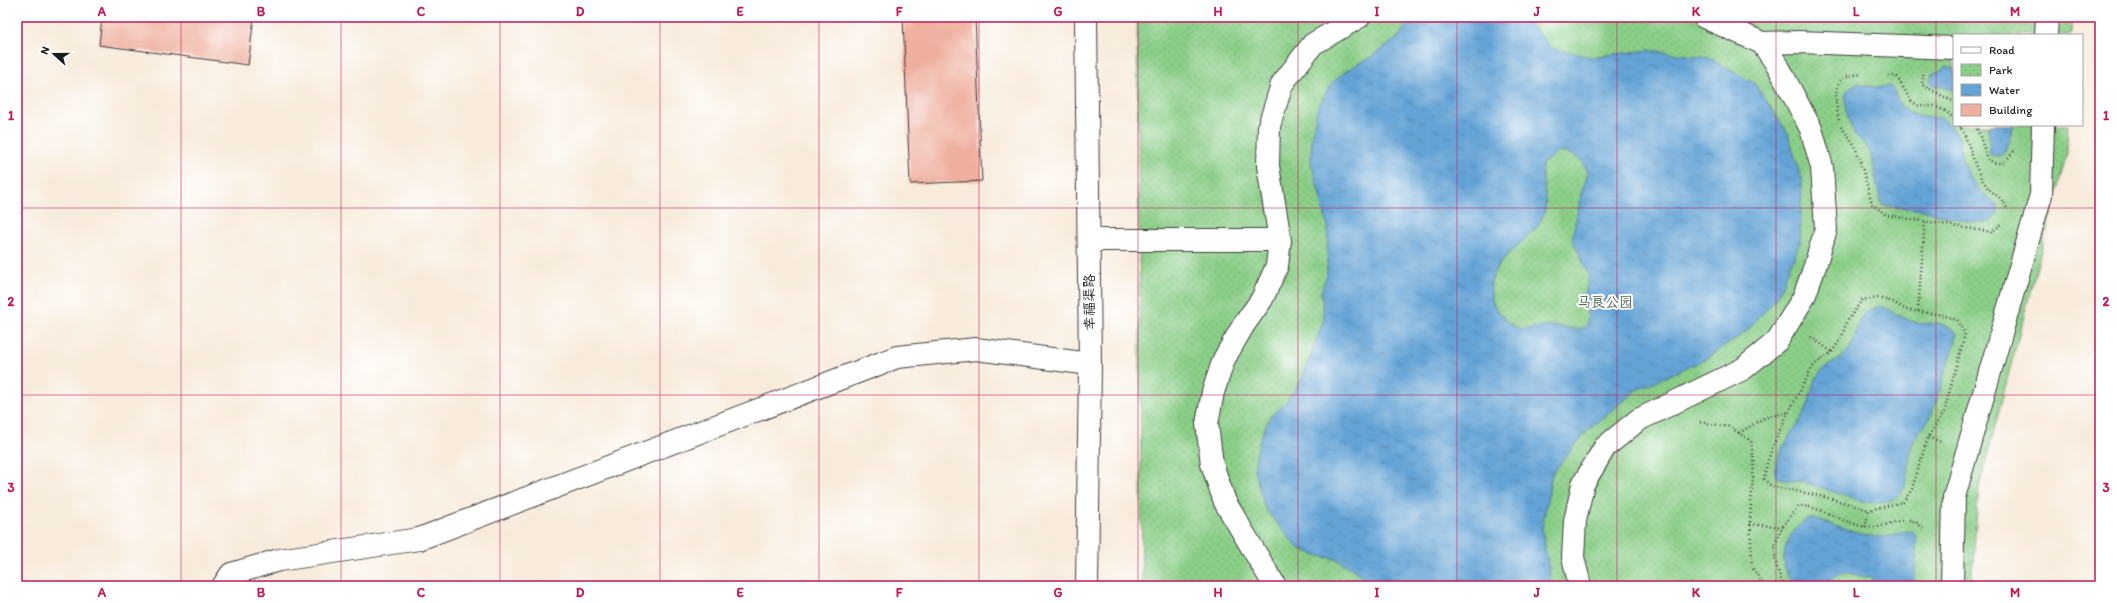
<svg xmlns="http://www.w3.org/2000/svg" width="2117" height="603" font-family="Itim,'LXGW WenKai TC',sans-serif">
  <defs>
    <pattern id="park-dots" width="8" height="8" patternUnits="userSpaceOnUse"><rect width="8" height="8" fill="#8bcf88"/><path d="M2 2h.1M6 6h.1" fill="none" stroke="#77b175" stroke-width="1.8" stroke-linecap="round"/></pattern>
    <pattern id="water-ripples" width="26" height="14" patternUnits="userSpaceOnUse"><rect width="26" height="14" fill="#63a3d5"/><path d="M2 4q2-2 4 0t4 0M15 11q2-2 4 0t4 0" fill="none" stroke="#5184ac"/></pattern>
  </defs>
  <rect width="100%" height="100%" fill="#fff"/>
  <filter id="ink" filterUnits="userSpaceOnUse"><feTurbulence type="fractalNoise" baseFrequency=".025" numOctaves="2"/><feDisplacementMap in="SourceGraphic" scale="8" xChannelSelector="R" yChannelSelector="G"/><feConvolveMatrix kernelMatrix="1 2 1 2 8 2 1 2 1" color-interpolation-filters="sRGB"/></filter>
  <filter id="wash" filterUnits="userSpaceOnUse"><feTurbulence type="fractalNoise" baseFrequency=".012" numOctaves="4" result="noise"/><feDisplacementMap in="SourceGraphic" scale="16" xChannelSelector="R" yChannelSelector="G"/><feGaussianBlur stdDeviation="0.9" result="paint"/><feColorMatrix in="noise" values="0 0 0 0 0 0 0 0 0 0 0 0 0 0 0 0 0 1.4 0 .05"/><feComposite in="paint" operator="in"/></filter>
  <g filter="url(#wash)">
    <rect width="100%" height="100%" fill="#f8ebdb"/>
    <path fill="url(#park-dots)" stroke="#547652" d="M1137,17H2072L2071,35H1954V125H2068L2067,153L1979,487L1971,586H1142Z"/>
    <path fill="url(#water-ripples)" stroke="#406078" fill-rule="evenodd" d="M1414,17H1527V21L1552,48L1591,57L1649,50L1709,58L1754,83L1788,133L1802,181L1800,243L1777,297L1747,331L1706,359L1638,389L1586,432L1552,474L1542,530L1552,586H1373L1372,582L1337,559L1314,555L1297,547L1265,509L1254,469L1259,442L1265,427L1270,417L1287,401L1302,379L1324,319L1321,292L1327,274L1328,227L1311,162L1312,134L1317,109L1331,84L1346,71L1377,53L1396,39ZM1559,152C1575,154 1583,158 1588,173L1581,194L1572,238L1589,276L1584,299L1588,317L1586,327C1575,331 1568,328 1557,326C1545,325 1532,330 1520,329C1516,328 1513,325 1510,323C1493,311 1486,292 1494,273C1504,250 1532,240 1542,218C1551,200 1540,182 1542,164Z
      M1948,67L1954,69V90L1934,85L1930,80L1932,74Z
      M1857,84L1875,87L1889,86L1894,89C1901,118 1918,117 1944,118L1960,140L1961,157L1969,175L1977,188L1999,207L1997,215L1990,222C1963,225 1939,211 1913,209C1902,207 1893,208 1882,204C1875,187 1876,168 1869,150C1866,144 1859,139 1855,134C1847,122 1844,105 1846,92L1851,86Z
      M1988,125H2014L2004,153L1999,156L1990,155Z
      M1882,306C1893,311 1903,320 1915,322C1934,326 1937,318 1956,332C1958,346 1950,356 1946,369C1941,385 1938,400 1931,415C1924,429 1916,432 1911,449C1907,467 1912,486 1895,498C1874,513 1826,487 1804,482C1794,480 1783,482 1775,475C1774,452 1795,432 1805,412C1811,401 1810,386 1818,375C1826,364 1843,360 1850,348C1862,330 1852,310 1882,306Z
      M1809,518C1833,523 1855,536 1881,537C1892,537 1900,532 1911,531L1916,536L1917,550L1913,586H1878L1870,578L1845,572L1821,584H1812L1790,579C1776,557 1788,531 1809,518Z"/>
    <g id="blocks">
      <path fill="#efaf9e" d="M102,17H254L248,65L99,45Z
        M903,17H975L982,181L910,184Z"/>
    </g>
  </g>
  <g filter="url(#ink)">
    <use href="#blocks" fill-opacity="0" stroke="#3d3b39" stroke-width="1"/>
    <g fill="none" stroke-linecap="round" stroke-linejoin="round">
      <g stroke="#3d3b39" stroke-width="24">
        <path id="minor" d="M1086,17L1090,364L1087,586
          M1704,17L1762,43L1799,42L1954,48
          M2046,35L2047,17
          M1089,240H1280
          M223,586L231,574L279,560L419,539L897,357L976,349L1090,364
          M1275,586L1225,502L1212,464L1207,424L1213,392L1224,359L1243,326L1262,299L1277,266L1280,240L1268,166L1269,126L1282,84L1313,44L1359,17
          M1580,586L1573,557L1575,521L1583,484L1605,447L1638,420L1743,369L1777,341L1804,297L1815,266L1826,229L1822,167L1811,129L1778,66L1762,43
          M1952,586L1954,497L2041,195L2043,125"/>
      </g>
      <path stroke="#3d3b39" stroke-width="2.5" stroke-dasharray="1 3" stroke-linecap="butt" d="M1923,74L1922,85L1954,102
        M1889,75L1897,77L1911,101L1919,106H1934L1946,111L1954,119
        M1839,120C1836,107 1831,81 1848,76C1852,75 1857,75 1861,74
        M1959,125C1971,143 1973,167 1985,184C1991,194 2004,197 2007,209
        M1976,125L1988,160L1995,163H2004L2014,151
        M1841,127L1853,142L1860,160L1872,204L1886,215L1991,232L2002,224
        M1960,127L1964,125
        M1918,311L1925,221
        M1811,337L1832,352
        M1700,422L1730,427L1751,441L1754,462L1750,519L1752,567L1764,586
        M1739,433L1764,418L1790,412
        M1928,437L1941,442
        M1750,524L1784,527
        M1865,527L1869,510L1903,502L1912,489L1928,437L1944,412L1965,334L1957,320L1943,315L1906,310L1893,302L1879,298L1862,300L1846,323L1842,337L1832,352L1814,365L1809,373C1794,404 1768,445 1764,479L1771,486L1825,497L1869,510
        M1790,586L1783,584C1768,549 1774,534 1799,506C1823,506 1844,525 1869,527C1890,529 1908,508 1924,530
        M1836,586L1840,583L1865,586"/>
      <use href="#minor" stroke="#fff" stroke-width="22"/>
    </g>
  </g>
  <path fill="none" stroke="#c2185b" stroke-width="1" stroke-opacity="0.55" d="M181,17V586M341,17V586M500,17V586M660,17V586M819,17V586M979,17V586M1138,17V586M1298,17V586M1457,17V586M1617,17V586M1776,17V586M1936,17V586M17,208H2100M17,395H2100"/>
  <g text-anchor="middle" stroke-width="4" stroke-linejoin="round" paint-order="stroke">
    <g font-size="14" fill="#1c1c1c" stroke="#fff">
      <text transform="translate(1089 302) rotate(-90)" y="5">幸福渠路</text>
    </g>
    <g font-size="14" fill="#486447" stroke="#fff">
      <text x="1605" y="307">马良公园</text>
    </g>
  </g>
  <rect width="2117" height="603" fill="none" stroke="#fff" stroke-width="44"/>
  <rect x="1953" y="34" width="130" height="92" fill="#ffffff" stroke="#a4a4a4"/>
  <rect x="1961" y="47" width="20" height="6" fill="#ffffff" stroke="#a4a4a4"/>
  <text x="1989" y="54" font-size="12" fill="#1c1c1c">Road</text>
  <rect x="1961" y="64" width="20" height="12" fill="url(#park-dots)" stroke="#a4a4a4"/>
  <text x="1989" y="74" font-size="12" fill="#1c1c1c">Park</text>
  <rect x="1961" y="84" width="20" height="12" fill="url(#water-ripples)" stroke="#a4a4a4"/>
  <text x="1989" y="94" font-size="12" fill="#1c1c1c">Water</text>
  <rect x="1961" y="104" width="20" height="12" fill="#efaf9e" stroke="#a4a4a4"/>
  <text x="1989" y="114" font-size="12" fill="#1c1c1c">Building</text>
  <g transform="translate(54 54) rotate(291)" stroke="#ffffff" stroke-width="3" paint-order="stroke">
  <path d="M0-3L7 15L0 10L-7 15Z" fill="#1c1c1c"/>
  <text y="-6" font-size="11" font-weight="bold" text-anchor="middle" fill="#1c1c1c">N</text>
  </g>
  <rect x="22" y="22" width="2073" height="559" fill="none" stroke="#c2185b" stroke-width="1.5"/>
  <g font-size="13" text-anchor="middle" font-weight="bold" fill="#c2185b">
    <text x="102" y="16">A</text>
    <text x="261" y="16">B</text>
    <text x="421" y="16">C</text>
    <text x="580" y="16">D</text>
    <text x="740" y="16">E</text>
    <text x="899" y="16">F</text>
    <text x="1058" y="16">G</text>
    <text x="1218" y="16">H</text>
    <text x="1377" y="16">I</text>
    <text x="1537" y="16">J</text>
    <text x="1696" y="16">K</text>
    <text x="1856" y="16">L</text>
    <text x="2015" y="16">M</text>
    <text x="11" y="120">1</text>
    <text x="2106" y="120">1</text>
    <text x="11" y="306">2</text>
    <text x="2106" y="306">2</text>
    <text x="11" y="492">3</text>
    <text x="2106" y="492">3</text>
    <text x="102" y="597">A</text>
    <text x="261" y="597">B</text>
    <text x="421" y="597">C</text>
    <text x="580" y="597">D</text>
    <text x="740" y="597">E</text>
    <text x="899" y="597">F</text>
    <text x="1058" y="597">G</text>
    <text x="1218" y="597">H</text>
    <text x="1377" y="597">I</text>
    <text x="1537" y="597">J</text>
    <text x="1696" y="597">K</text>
    <text x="1856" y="597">L</text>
    <text x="2015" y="597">M</text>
  </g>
</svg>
